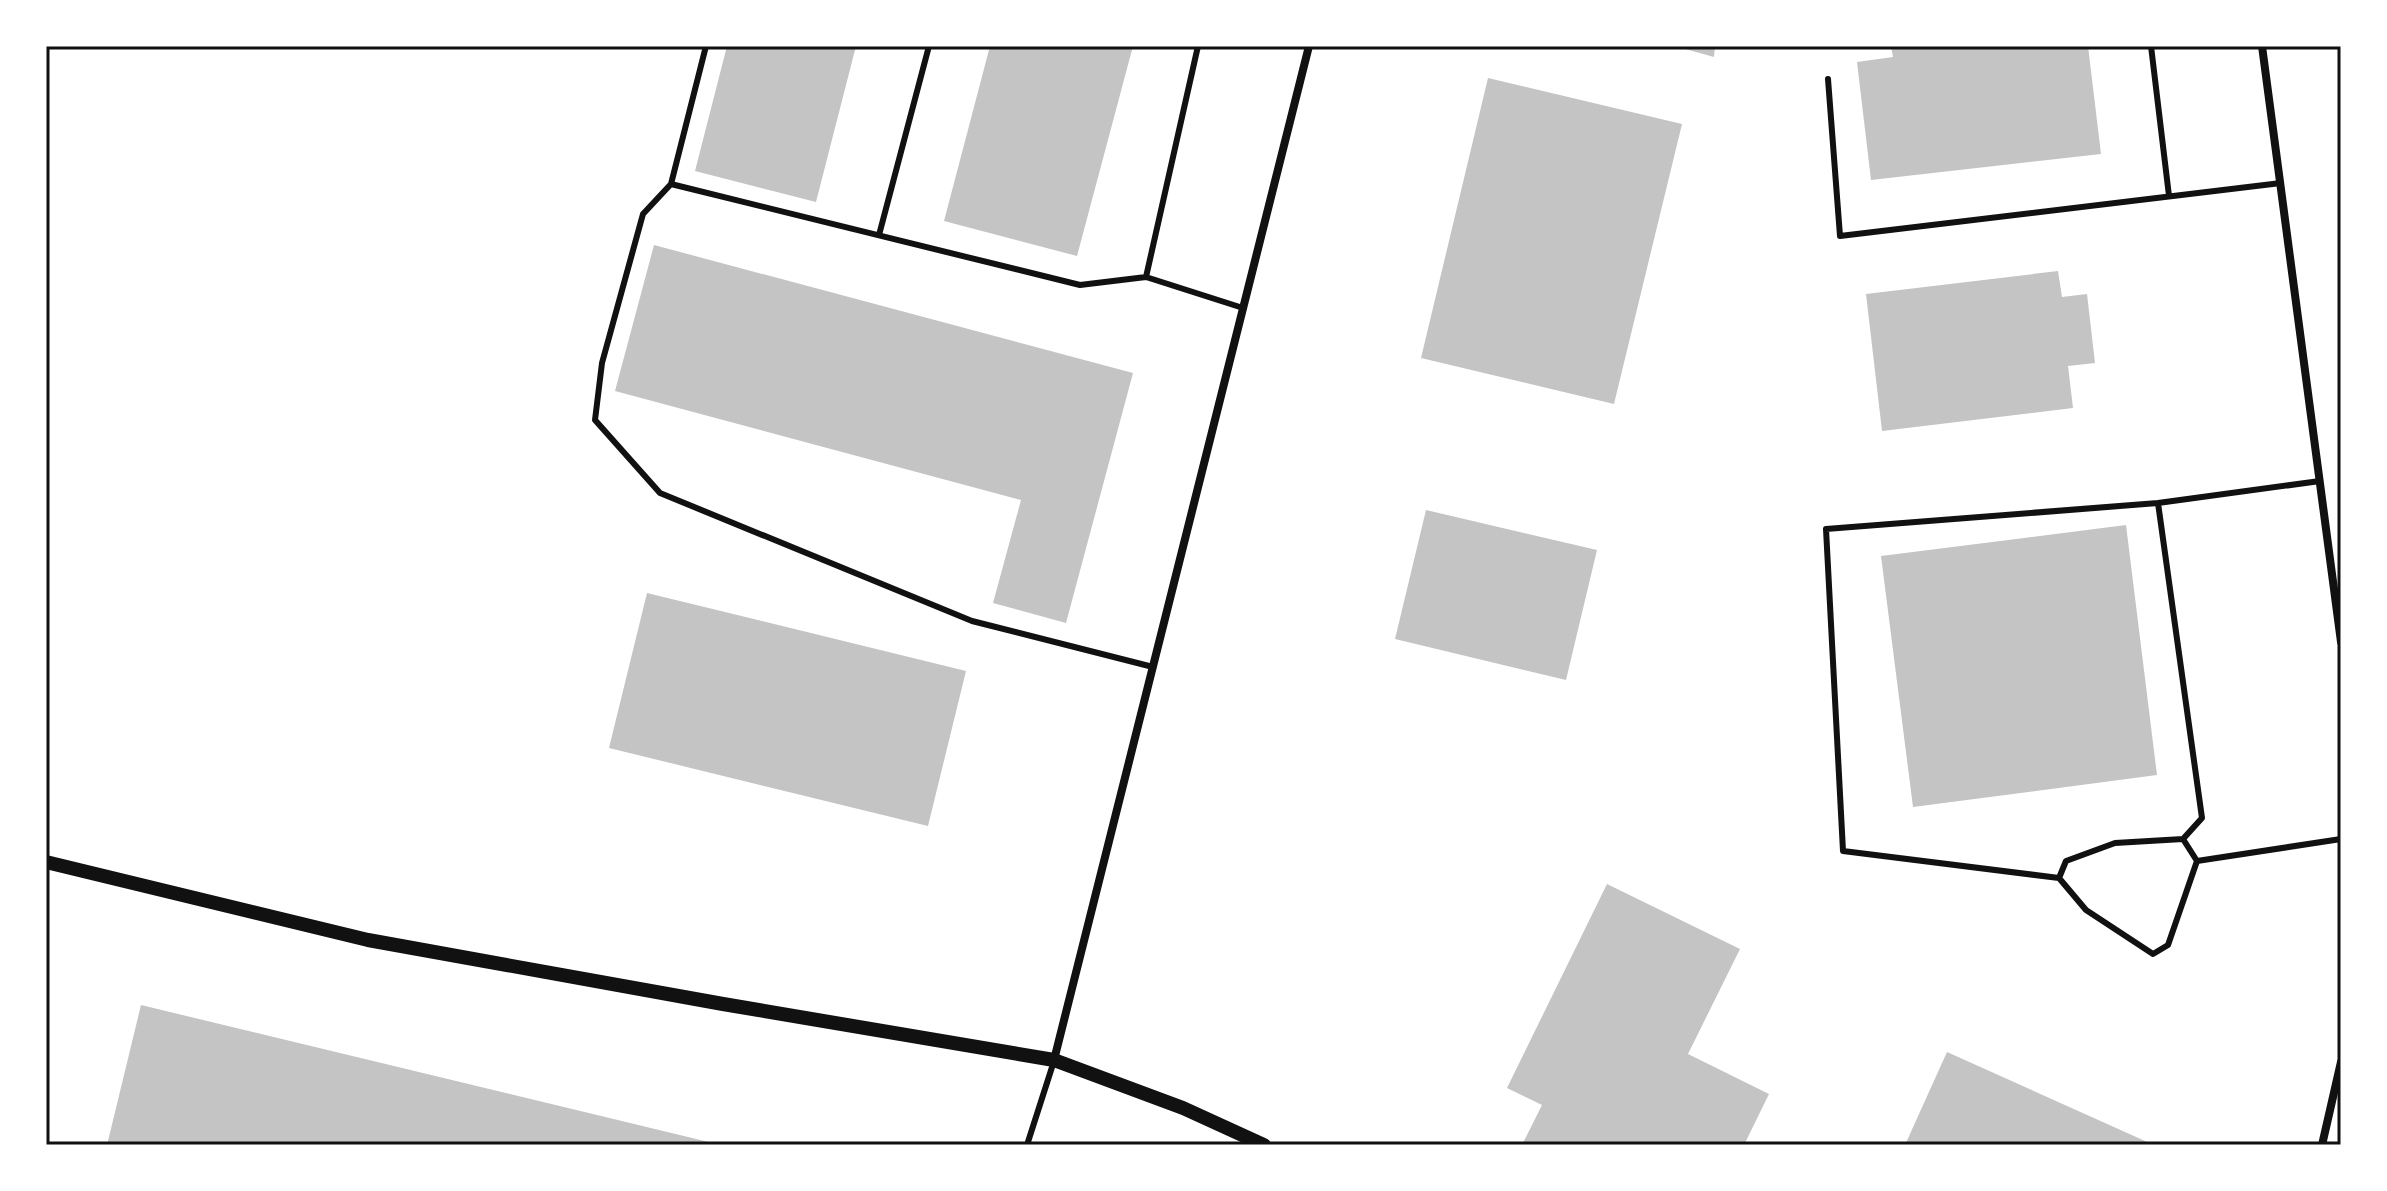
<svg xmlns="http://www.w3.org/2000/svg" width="2387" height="1191" font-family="'Titillium Web',sans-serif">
  <rect width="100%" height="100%" fill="#fff"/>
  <path fill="#c4c4c4" d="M727,46H856L816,202L695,171Z
    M990,46H1133L1077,256L944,221Z
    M1679,46H1715L1714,57L1678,47Z
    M1891,46H2088L2101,154L1871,180L1857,62L1893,57Z
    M1488,78L1682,124L1614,404L1421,358Z
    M654,245L1133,373L1066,623L993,603L1021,500L615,391Z
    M2058,271L2062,297L2087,294L2095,363L2068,366L2073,408L1882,431L1866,294Z
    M1426,510L1597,550L1566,680L1395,639Z
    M2126,525L2157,775L1913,807L1881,556Z
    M647,593L966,671L928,826L609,748Z
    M1607,884L1740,949L1688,1054L1769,1094L1744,1145H1522L1542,1105L1507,1088Z
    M141,1005L717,1144V1145H107Z
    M1947,1052L2154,1145H1905Z"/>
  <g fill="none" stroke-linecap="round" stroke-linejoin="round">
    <path stroke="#111" stroke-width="6" d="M706,46L671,184L1080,285L1146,277L1243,308
      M2151,46L2169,196
      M1828,79L1840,236L2281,183
      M671,184L643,214L602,363L595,420L660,493L972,621L1153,667
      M879,235L929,46
      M1146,277L1198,46
      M2183,839L2202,818L2158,503L2320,481
      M2183,839L2197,861L2168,945L2153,954L2086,910L2059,878L2066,861L2115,843Z
      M2197,861L2341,839
      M2059,878L1843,851L1826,529L2158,503
      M1027,1145L1054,1061"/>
    <path stroke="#111" stroke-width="8" d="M2262,46L2341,642
      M1054,1060L1309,46
      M2322,1145L2341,1062"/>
    <path stroke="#111" stroke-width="14" d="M46,862L368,940L723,1004L1054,1060L1183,1108L1264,1145"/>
  </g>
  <rect width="2387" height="1191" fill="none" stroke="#ffffff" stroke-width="96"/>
  <rect x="48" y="48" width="2291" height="1095" fill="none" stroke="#111" stroke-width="3"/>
</svg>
